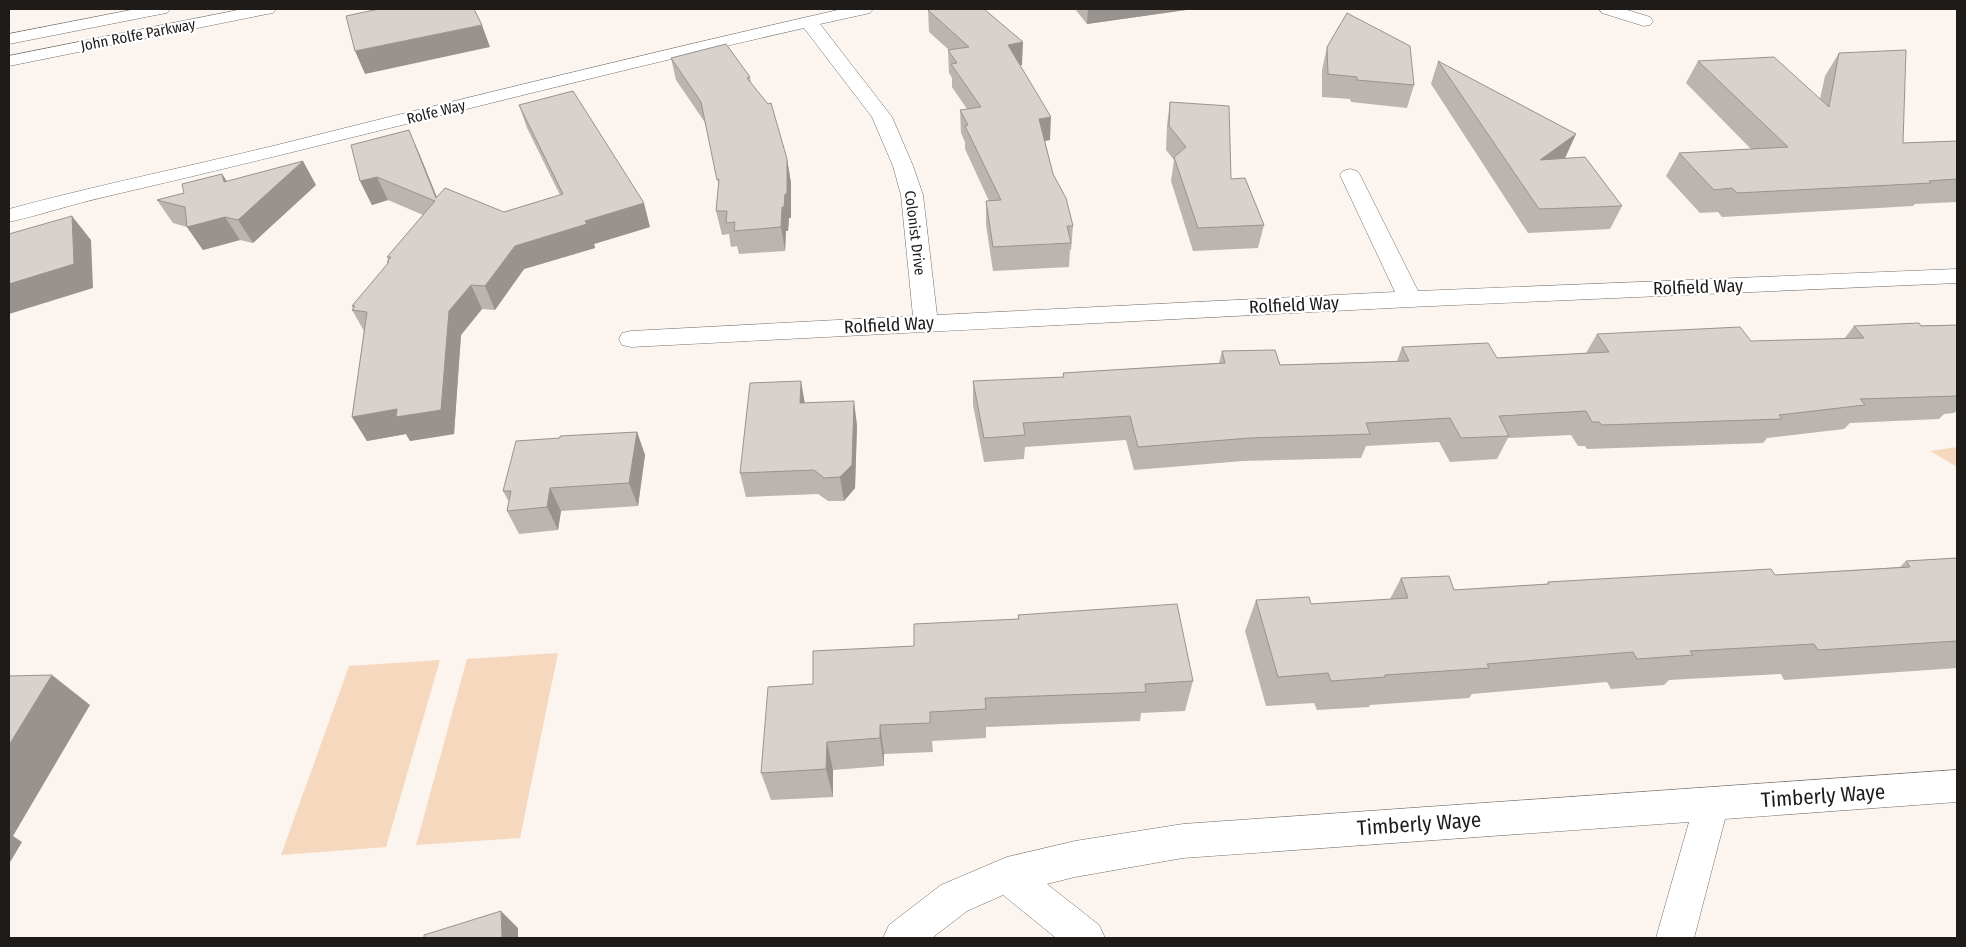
<svg xmlns="http://www.w3.org/2000/svg" width="1966" height="947" font-family="'Fira Sans Condensed',sans-serif">
  <rect width="100%" height="100%" fill="#fcf4ee"/>
  <path fill="#f6d8be" d="M1957,447V467L1930,451Z
    M558,653L520,838L416,845L467,659Z
    M440,660L386,847L281,855L349,666Z"/>
  <g fill="none" stroke-linecap="round" stroke-linejoin="round">
    <g stroke="#736d67" stroke-width="1">
      <path id="minor" d="M842,9H873L870,13L820,24L892,117L913,166L923,195L937,315L1395,292L1340,175L1343,171L1350,169L1357,171L1360,175L1418,291L1957,269V283L1410,307L631,347L622,345L619,339L622,333L631,331L913,316L901,195L893,166L872,117L804,28C570,81 338,143 104,197C72,204 41,215 9,222V209C98,185 187,167 277,145C465,98 653,52 842,9Z
        M1599,9H1624L1650,17L1653,21L1650,25L1644,26L1602,13Z
        M1957,770V802L1725,819L1694,938H1656L1689,822L1183,858L1075,877L1047,884L1099,925L1105,938H1056L1003,895L967,911L932,938H883L889,925L941,885L1007,857L1075,841L1183,824Z"/>
    </g>
    <g stroke="#736d67" stroke-width="1">
      <path id="secondary" d="M136,9H170L167,13L161,14L9,44V34Z
        M243,9H276L273,13L267,14L9,66V56Z"/>
    </g>
    <use href="#minor" fill="#fff" fill-rule="evenodd"/>
    <use href="#secondary" fill="#fff" fill-rule="evenodd"/>
  </g>
  <path fill="#bbb5af" d="M1075,9H1193L1087,24Z
    M928,10L1022,65H1020L1050,140L1045,141L1053,174L1073,226L1071,250H1070L1069,267L993,271L986,225V201H989L965,149V142L961,133L960,110L967,109L952,87V78L949,73L948,50H949L929,32Z
    M1327,47L1414,85L1407,108L1351,102L1350,99L1322,97V70Z
    M1839,53L1903,143L1957,141V202L1915,204L1913,206L1722,217L1718,212L1700,213L1666,176L1679,153L1751,149L1686,83L1698,61L1820,99L1825,76Z
    M671,58L750,77L751,83L787,159L791,183V218H789L788,231H786L785,251L739,254L737,246L731,247L729,234L722,235L716,211L719,187L706,124L676,80Z
    M1438,61L1576,134L1565,158L1622,206L1610,229L1528,233L1431,84Z
    M1170,102L1231,179L1264,225L1258,248L1193,251L1171,181L1174,160L1166,150L1167,125Z
    M519,105L650,227L594,244L595,248L524,269L495,310L482,309L461,335L454,434L410,441L406,434L367,441L352,417L364,331L352,310L353,308L352,306L388,264L387,262L388,260L387,257L423,215L388,200L372,205L360,181L419,153L437,198L504,212L560,195L527,128Z
    M222,174L227,181L316,185L253,243L240,240L203,250L187,227L173,223L157,200L184,193Z
    M1957,325V410L1954,413L1944,414L1939,419L1850,423L1844,429L1767,438L1763,443L1587,449L1585,446H1578L1571,435L1508,438L1497,459L1450,462L1439,442L1366,446L1361,458L1243,461L1134,470L1126,440L1025,447L1024,459L984,462L973,405V381L1063,378V373L1219,363L1222,351L1280,365L1397,361L1402,347L1497,358L1586,353L1597,334L1751,341L1844,339L1854,326Z
    M857,425L855,488L844,501H828L818,494L746,497L740,473Z
    M637,432L645,455L638,506L561,511L558,530L519,534L507,511L509,502L503,491L560,438Z
    M1957,558V668L1784,680L1781,674L1669,680L1664,685L1611,689L1607,682L1472,694L1469,698L1370,705L1369,707L1317,710L1314,703L1266,706L1245,631L1256,600L1311,604L1390,599L1401,578L1454,590L1547,584L1548,582L1775,575L1900,567L1906,561Z
    M1018,615L1193,681L1185,711L1141,713L1140,721L986,727V738L932,741L933,752L884,754V766L833,770V797L771,800L761,773L813,684L914,646L1018,619Z"/>
  <path fill="#98938f" d="M1088,9H1193L1087,24Z
    M482,25L490,47L365,74L355,51Z
    M1023,42L1022,65L1008,67V45Z
    M1051,117L1050,140L1038,142L1039,119Z
    M409,130L419,153L447,222L436,198Z
    M1576,134L1565,158L1529,183L1540,160Z
    M787,159L791,183V218H789L788,231H786L785,251L781,227L782,207Z
    M303,161L316,185L253,243L238,220Z
    M222,174L236,197L224,182Z
    M377,177L388,200L372,205L360,181Z
    M644,203L650,227L594,244L595,248L524,269L495,310L485,286L515,246L585,221Z
    M72,216L91,240L93,288L9,314V284Z
    M225,217L240,240L203,250L187,227Z
    M471,285L482,309L461,335L454,434L410,441L406,434L367,441L352,417L449,311Z
    M801,381L805,404L800,403Z
    M854,401L857,425L855,488L844,501L840,477Z
    M637,432L645,455L638,506L629,483Z
    M550,488L561,511L558,530L547,507Z
    M52,675L90,705L13,836L22,842L9,864V745Z
    M880,725L884,754V766L880,738Z
    M827,742L833,770V797L826,769Z
    M501,911L518,928V938H502Z"/>
  <path fill="#d9d2cc" stroke="#98938f" d="M379,9H474L482,25L355,51L346,16Z
    M932,9H984L1023,42L1008,45L1051,117L1039,119L1053,174L1066,198L1073,226H1067L1071,243L993,247L986,201L1001,200L965,126L968,125L960,110L981,107L951,64L957,63L948,50L969,47L928,10Z
    M1347,13L1410,46L1414,85L1357,80V77L1328,74L1327,47Z
    M726,44L750,77L747,78L768,104L771,103L787,159V194H785L784,207H782L781,227L734,231L735,222L726,223L727,211H716L719,179L717,180L701,102L671,58Z
    M1906,50L1903,143L1957,141V179L1929,181L1931,183L1737,193L1732,188L1714,190L1679,153L1788,147L1698,61L1774,57L1829,107L1839,53Z
    M1438,61L1576,134L1540,160L1585,157L1622,206L1539,209Z
    M573,91L644,203L585,221L587,224L515,246L485,286L471,285L449,311L441,410L396,417L397,409L352,417L367,312L352,310L355,306H352L389,262H387L391,257H387L435,201L377,177L360,181L351,145L409,130L436,198L445,188L504,212L563,194L519,105Z
    M1170,102L1229,106L1231,179L1245,178L1264,225L1198,228L1174,157L1186,147L1169,126Z
    M303,161L238,220L225,217L187,227L185,207L157,200L184,193L182,184L222,174L224,182Z
    M72,216L74,264L9,284V234Z
    M1919,323L1921,326L1957,325V396L1860,399L1865,405L1779,415L1782,419L1602,425L1599,422H1592L1586,411L1499,416L1509,436L1461,438L1450,418L1366,423L1370,434L1250,438L1138,447L1130,416L1023,423L1025,435L984,438L973,381L1064,377L1063,373L1225,363L1222,351L1275,350L1280,365L1409,361L1402,347L1488,343L1497,358L1609,352L1597,334L1740,327L1751,341L1864,338L1854,326Z
    M801,381L800,403L854,401L852,465L840,477L824,478L814,470L740,473L750,383Z
    M637,432L629,483L550,488L547,507L507,511L511,491H503L516,441L560,438V436Z
    M1957,558V641L1818,650L1814,644L1690,651L1693,655L1637,659L1633,652L1487,664L1489,668L1385,675V677L1331,681L1328,673L1278,677L1256,600L1309,597L1311,604L1408,598L1401,578L1449,576L1454,590L1549,584L1548,582L1771,569L1775,575L1910,567L1906,561Z
    M1177,604L1193,681L1145,684L1146,692L985,698L986,709L930,712V723L880,725V738L827,742L826,769L761,773L768,687L813,684V651L914,646V624L1019,619L1018,615Z
    M52,675L9,745V676Z
    M501,911L502,938H424V935Z"/>
  <g text-anchor="middle" stroke-width="4.5" stroke-linejoin="round" paint-order="stroke">
    <g font-size="15" fill="#1e1b19" stroke="#fff">
      <text transform="translate(138 35) rotate(-11)" y="5">John Rolfe Parkway</text>
      <text transform="translate(436 112) rotate(-14)" y="5">Rolfe Way</text>
      <text transform="translate(915 233) rotate(83)" y="5">Colonist Drive</text>
    </g>
    <g font-size="18" fill="#1e1b19" stroke="#fff">
      <text transform="translate(1698 287) rotate(-2)" y="6">Rolfield Way</text>
      <text transform="translate(1294 305) rotate(-3)" y="6">Rolfield Way</text>
      <text transform="translate(889 325) rotate(-3)" y="6">Rolfield Way</text>
    </g>
    <g font-size="21" fill="#1e1b19" stroke="#fff">
      <text transform="translate(1823 796) rotate(-4)" y="7">Timberly Waye</text>
      <text transform="translate(1419 824) rotate(-4)" y="7">Timberly Waye</text>
    </g>
  </g>
  <rect width="1966" height="947" fill="none" stroke="#1e1b19" stroke-width="20"/>
</svg>
